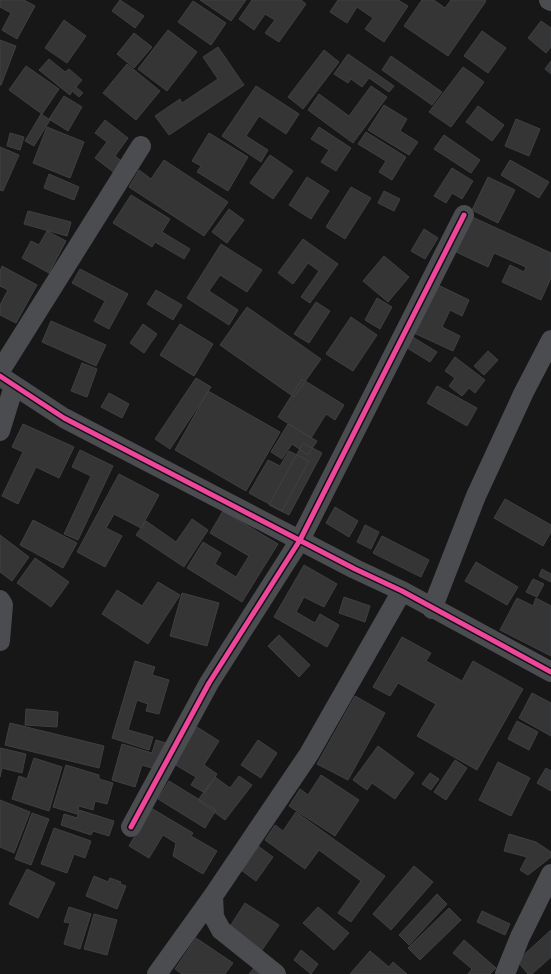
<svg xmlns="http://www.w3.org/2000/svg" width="551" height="974" font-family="Poppins,sans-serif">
  <rect width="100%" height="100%" fill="#171717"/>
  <path fill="#353536" stroke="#3f4043" d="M0,0H24L35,6L17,39L2,30L11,13L0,7Z
    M120,0L144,16L135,28L112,11Z
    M200,0H246L231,21Z
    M252,0H301L306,4L279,42L265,33L275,20L265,14L254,30L239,19Z
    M338,0H398L408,6L384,42L365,29L373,18L357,7L347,23L330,12Z
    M422,0H434L445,8L451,0H484L486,1L448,56L404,26Z
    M193,1L226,23L211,45L178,22Z
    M64,20L86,36L67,63L45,48Z
    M541,21L551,28V47L546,53L528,38Z
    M168,30L197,52L167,91L138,69Z
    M482,31L506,48L488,73L464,56Z
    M134,33L152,47L134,68L117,54Z
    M0,40L16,46L1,85H0Z
    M218,47L244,85L169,135L155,116L180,99L182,103L218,79L203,57Z
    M324,50L339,62L303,109L288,97Z
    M348,54L394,86L389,92L369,78L362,87L351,79L348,83L334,74Z
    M391,56L442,92L432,105L382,70Z
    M49,59L65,72L69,69L82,80L76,87L83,93L79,97L72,91L70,95L39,70Z
    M551,61V74L545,69Z
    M127,64L160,91L136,120L103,93Z
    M26,66L59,89L42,114L9,90Z
    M463,67L484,82L451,127L429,112Z
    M256,86L299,114L286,134L259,116L246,136L268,150L261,162L222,136Z
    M371,86L387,97L353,143L308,110L319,94L349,116Z
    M64,96L82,107L68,131L49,119Z
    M384,105L407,119L400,131L418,142L409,155L368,130Z
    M478,106L504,125L492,141L466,122Z
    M41,114L50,120L34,146L25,141Z
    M516,119L540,129L529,156L505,146Z
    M105,120L128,138L115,156L124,163L116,174L95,158L107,142L95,133Z
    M47,127L84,142L70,178L33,163Z
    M319,127L351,148L336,171L321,162L329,150L311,139Z
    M366,132L406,157L392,180L379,172L386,161L358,144Z
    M10,133L24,137L20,150L7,146Z
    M209,133L248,157L228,191L197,172L201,166L192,161Z
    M444,135L480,160L471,173L434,149Z
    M0,147L19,155L3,191L0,190Z
    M270,155L293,171L273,199L250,183Z
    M164,160L228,202L204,236L129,187L139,170L151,179Z
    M510,160L549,182L539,198L501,175Z
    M452,168L473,181L462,199L452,193L446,203L434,196Z
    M49,174L79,187L74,200L44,188Z
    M307,177L329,191L311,219L289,205Z
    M488,177L515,190L498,223L472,210Z
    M351,187L371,198L345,239L326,227Z
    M384,191L400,199L394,211L378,203Z
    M131,195L170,219L162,232L190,249L184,259L155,242L152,247L113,223Z
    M229,209L244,220L227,243L212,232Z
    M28,211L71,222L67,236L24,224Z
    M470,216L551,253V278L541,300L502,282L510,265L524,272L526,267L494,253L488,267L454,251Z
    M424,229L438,238L425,259L411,251Z
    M47,231L66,241L49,273L22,258L31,241L39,245Z
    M303,239L338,264L310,303L301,297L319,271L308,263L293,284L278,273Z
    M221,244L262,270L247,292L220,275L209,291L238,310L229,325L187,298Z
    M384,256L409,277L388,302L363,281Z
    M2,266L37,285L16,323L0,315V305L8,290L0,286V271Z
    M80,269L128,294L109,329L94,321L105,301L72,283Z
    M438,285L469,300L462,316L450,310L442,327L460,336L453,351L414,333Z
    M156,290L182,305L173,320L147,304Z
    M377,298L392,307L380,329L365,320Z
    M316,302L330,311L309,343L294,334Z
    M247,307L321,359L294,397L220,345Z
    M351,317L377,335L353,371L326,354Z
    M51,321L106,345L96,366L42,342Z
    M143,324L157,334L144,353L130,343Z
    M180,324L213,344L194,376L160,355Z
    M411,336L437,352L430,362L404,346Z
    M488,351L498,360L484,375L474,366Z
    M455,357L485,380L475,393L469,388L462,396L449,386L455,378L445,371Z
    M82,363L97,369L87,397L71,391Z
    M196,378L211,387L170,449L155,439Z
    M302,379L344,405L335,420L326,414L311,438L278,417Z
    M437,386L477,408L467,426L427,403Z
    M208,391L280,432L246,491L175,450Z
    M109,393L129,404L122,418L101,407Z
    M23,424L74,447L59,478L36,467L18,504L2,496L23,452L12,447Z
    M288,424L317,441L308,455L292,444L282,459L271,452Z
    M303,443L322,453L289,515L269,505Z
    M80,450L113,466L78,540L64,534L91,476L72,467Z
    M289,451L309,461L282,511L249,493L268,460L280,466Z
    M119,474L159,495L141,528L114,514L106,528L122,536L105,567L77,552Z
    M505,499L551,525V532L543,546L494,518Z
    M335,507L358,521L349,537L326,523Z
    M223,511L278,544L242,602L187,568L203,542L221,553L215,564L236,577L249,556L210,533Z
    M192,519L208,530L184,567L136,535L146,521L176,542Z
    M33,520L77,543L63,568L20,545Z
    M365,525L379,532L371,549L357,542Z
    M0,535L29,557L12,581L0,572Z
    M382,536L429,560L421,577L373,553Z
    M35,558L69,582L51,607L17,583Z
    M476,562L518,587L507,605L465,581Z
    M304,565L337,584L324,607L304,597L296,612L315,623L320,614L339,625L327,647L274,617Z
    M542,569L551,574V582L539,576Z
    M533,579L544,584L537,597L526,592Z
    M158,582L180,595L148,644L102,614L117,590L142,606Z
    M182,593L219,603L207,646L170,636Z
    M344,597L370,606L365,622L339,613Z
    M517,598L533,606L536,598L551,606V656L500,630Z
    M279,635L310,665L299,677L268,646Z
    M402,637L431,653L426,661L462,681L473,661L523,689L477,770L417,736L436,704L398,683L390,696L373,687Z
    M135,661L155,667L152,675L169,680L159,714L146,711L148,704L137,700L128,730L153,737L149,750L112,738Z
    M532,693L551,703V736L519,718Z
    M355,696L385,713L348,780L317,764Z
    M26,709L58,712L57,727L25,725Z
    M517,721L538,732L529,750L508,739Z
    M10,723L104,746L99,768L5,745Z
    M197,727L219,741L204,765L217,774L205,793L191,785L196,777L174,764Z
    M156,740L166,743L158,770L142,765L135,787L112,780L122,744L152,753Z
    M258,740L277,753L261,778L241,765Z
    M378,746L414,773L395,799L372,783L367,790L353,780Z
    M0,748L26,754L22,773L2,768L0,777Z
    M34,758L62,767L49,811L12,799L19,776L27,779Z
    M455,760L467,768L446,800L434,792Z
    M498,762L530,778L511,816L479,800Z
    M66,765L99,775V779L113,783L107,804L95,801L93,810L79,806L77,814L53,807Z
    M546,768L551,771V791L537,783Z
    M430,773L439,779L431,790L422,784Z
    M321,775L359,800L335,836L289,806L300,789L308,795Z
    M239,776L252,785L225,820L198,800L215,777L230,788Z
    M169,781L216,810L205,828L158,799Z
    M0,800L30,812L14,853L0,847Z
    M151,808L193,833L191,836L217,851L203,874L173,856L176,843L163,835L149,858L129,846Z
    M79,810L114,821L109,836L93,831L91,835L61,825L64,814L77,818Z
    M296,812L385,876L351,922L338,913L361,881L319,850L305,869L265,840L275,825L283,831Z
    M32,813L49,819L31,865L15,859Z
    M54,828L91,841L85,858L74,854L67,873L41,864Z
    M509,834L536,842L551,852V857L528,875L520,870L527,857L504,851Z
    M254,843L273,857L256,881L237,867Z
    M414,866L433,882L391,930L373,914Z
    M27,869L55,883L38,918L9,904Z
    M94,876L108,882L110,878L121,882L120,884L126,886L117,909L86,896Z
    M437,894L447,904L409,945L399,935Z
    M245,903L279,925L262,950L229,928Z
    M69,907L91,914L80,949L64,944L70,923L64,922Z
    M318,907L349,933L334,950L303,923Z
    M449,908L461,920L420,960L408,948Z
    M482,911L510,924L505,935L477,922Z
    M94,914L117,920L107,955L84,949Z
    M551,930V957L532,974H528L517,961Z
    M196,938L233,963L225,974H182L175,969Z
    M464,940L496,968L490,974H468L472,969L453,953Z
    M301,950L318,964L311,974L294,960Z
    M370,951L389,967L393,962L407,974H350Z
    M254,968L262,974H249Z"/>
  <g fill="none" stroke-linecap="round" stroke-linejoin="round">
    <path stroke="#4b4c50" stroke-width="20" d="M549,0L551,1
      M0,371L141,146
      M0,376L64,418L355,569L402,591L551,672
      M0,431L14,386
      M0,600L3,605L0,641
      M432,609L476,496L524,392L551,340
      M131,827L209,683L300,540L464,215
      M157,974L213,896
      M276,974L221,930L214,917L213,896L309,754L402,591
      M505,974L520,937L551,874"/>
    <g stroke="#111113" stroke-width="8">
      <path id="cycleway" d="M0,376L64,418L355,569L402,591L551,672
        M131,827L209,683L300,540L464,215"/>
    </g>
    <use href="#cycleway" stroke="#ed469a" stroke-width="5"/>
  </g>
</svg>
